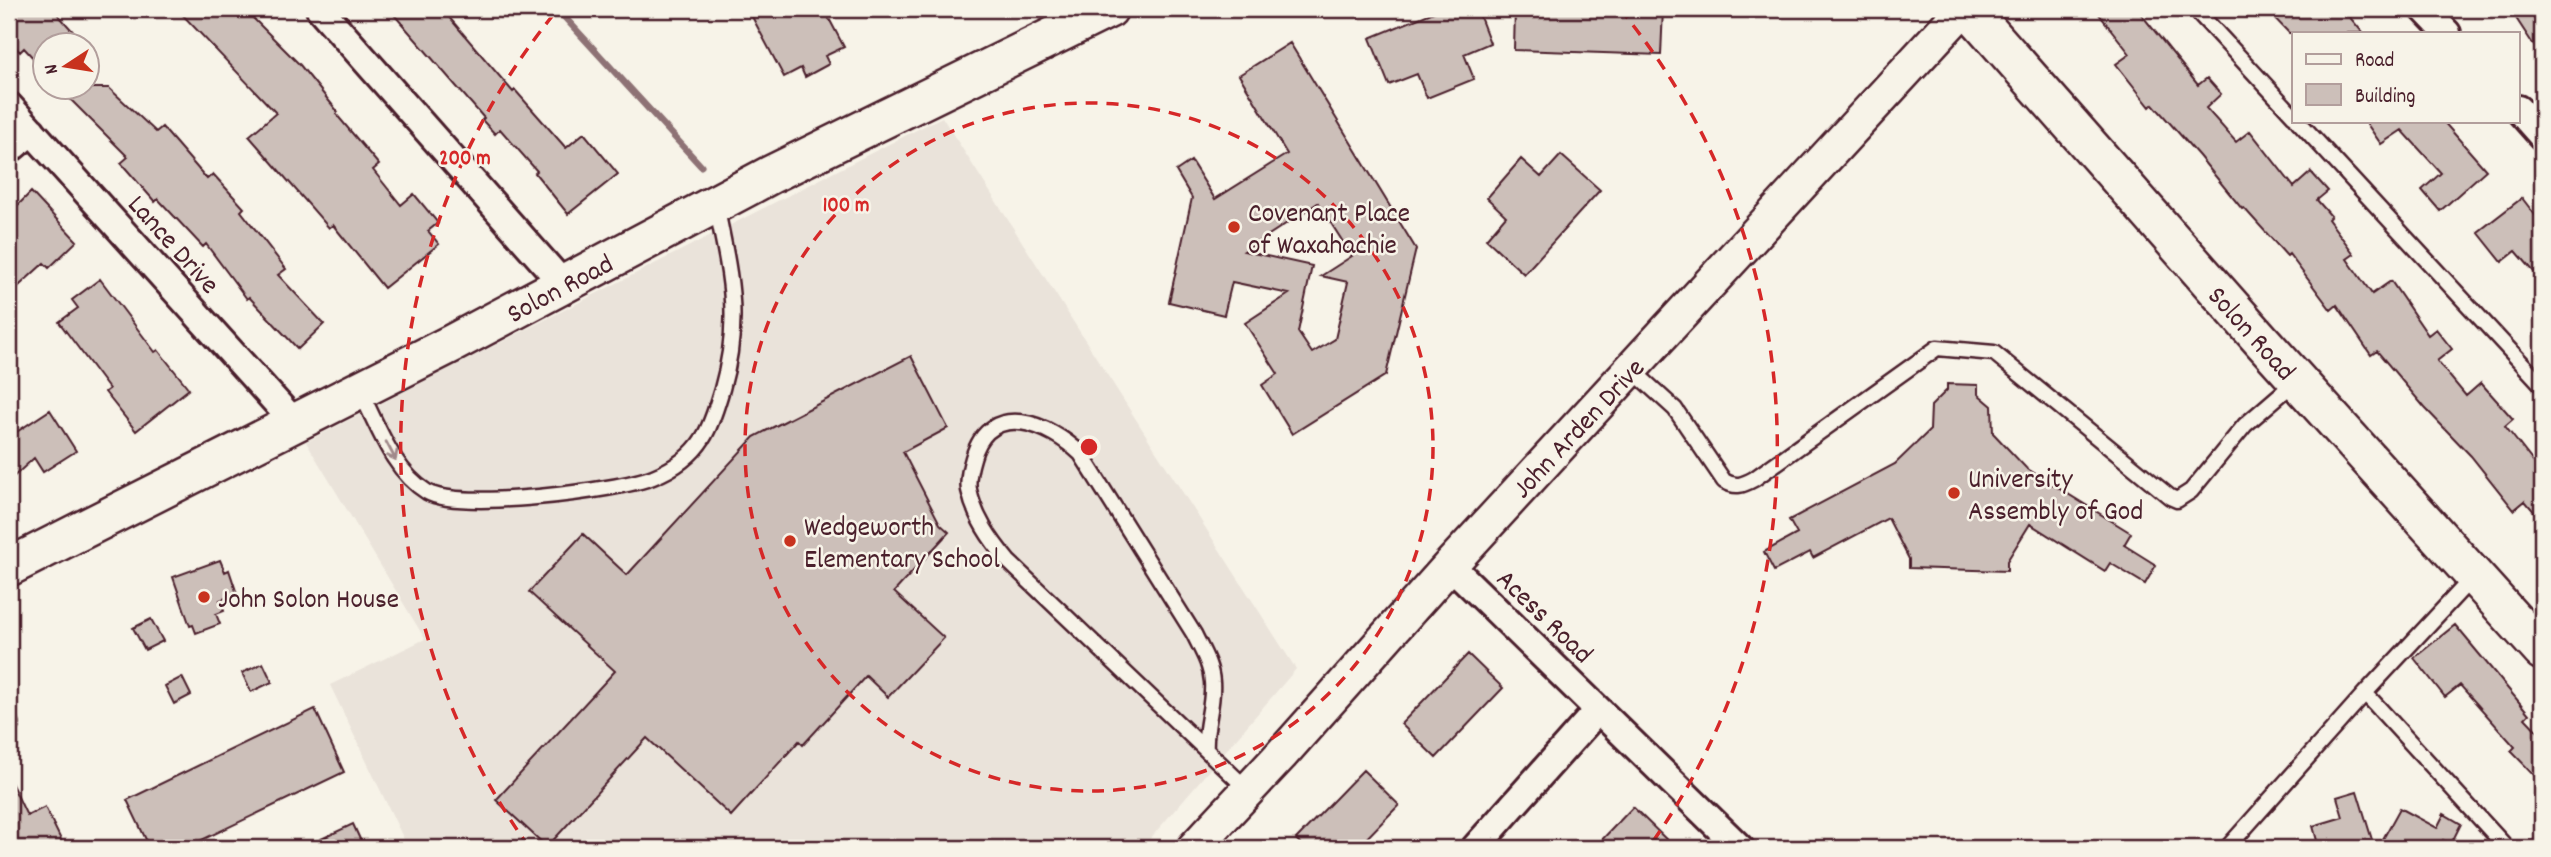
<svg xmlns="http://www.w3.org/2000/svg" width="2551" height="857" font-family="Dekko,sans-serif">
  <rect width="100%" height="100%" fill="#f7f3e8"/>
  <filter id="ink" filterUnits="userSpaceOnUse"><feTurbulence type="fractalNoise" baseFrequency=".0143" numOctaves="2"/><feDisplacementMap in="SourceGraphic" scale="14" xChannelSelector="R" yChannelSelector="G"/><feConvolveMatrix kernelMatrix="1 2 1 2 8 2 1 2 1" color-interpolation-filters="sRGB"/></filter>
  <g filter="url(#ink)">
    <path fill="#eae3da" d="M942,117L1296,669L1142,848H408L330,685L425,639L306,442Z"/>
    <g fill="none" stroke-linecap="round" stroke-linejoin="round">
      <path stroke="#8e7275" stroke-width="7" d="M557,9L701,166"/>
    </g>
    <path fill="#ccbfb9" stroke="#4a1f2b" stroke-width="2" fill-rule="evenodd" d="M9,9H53L86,46H46V72L24,48L20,52L9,40Z
      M177,9H263L253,18L300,65L338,112L336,114L379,165L373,170L401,205L414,194L438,223L428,231L439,244L384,288L333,225L329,228L249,136L276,113Z
      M389,9H442L513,92L515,90L566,148L584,133L618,174L568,214L535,173L537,171L500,129L495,134L482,120L484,118Z
      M748,9H824L844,47L825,56L829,64L805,77L801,68L784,77Z
      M1441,9H1477L1490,43L1464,54L1474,79L1427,98L1417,74L1389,85L1370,38Z
      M1515,9H1663L1661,55L1514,50Z
      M2095,9H2137L2198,85L2207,78L2221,94L2206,108L2236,142L2250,131L2294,187L2311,172L2328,191L2317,200L2331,216L2328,219L2354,254L2347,259L2372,294L2391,281L2428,335L2436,329L2452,349L2437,361L2466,396L2481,383L2513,419L2505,426L2534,463L2542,456V521L2525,501L2514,510L2471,456L2425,408L2377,351L2371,355L2337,305L2331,310L2289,254L2287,256L2244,208L2242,209L2199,156L2153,104L2150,107L2116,64L2130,54Z
      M2266,9H2343L2363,33H2289Z
      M2510,9H2542V58Z
      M1290,43L1416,249L1386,375L1292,434L1262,385L1278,374L1245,323L1289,294L1232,282L1224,315L1169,302L1192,198L1176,171L1191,161L1215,199L1287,154L1239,75ZM1318,203L1352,256L1321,276L1348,282L1335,339L1312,353L1298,332L1312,266L1244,251Z
      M59,88H109L156,132L162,127L207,179L213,174L244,208L241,211L286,269L278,275L324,324L298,349L249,297L247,299L206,244L203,247L158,199L155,202L121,163L128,157Z
      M2365,121H2443L2486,170L2440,211L2422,190L2441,173L2402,130L2381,144Z
      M1561,155L1600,190L1524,274L1486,239L1506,216L1487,198L1521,159L1541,177Z
      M31,192L77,241L49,268L44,263L9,295V214Z
      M2522,198L2542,224V281L2516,251L2502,262L2478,232Z
      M100,279L155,352L158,350L189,389L136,431L105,392L109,389L59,322L78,308L72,300Z
      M911,356L948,428L903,452L940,524L949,532L894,592L944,638L888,697L866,676L803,745L799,741L731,816L647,738L547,847L496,800L615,671L529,592L583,534L627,575L754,437Z
      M1947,384L1978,385V394L1992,406L1993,433L2026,468L2131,533L2124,545L2156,565L2145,584L2110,563L2105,571L2030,524L2007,561V571L1909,568V559L1888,518L1813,558L1810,552L1774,571L1764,552L1797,534L1789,520L1895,464L1930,430L1931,406L1947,390Z
      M50,410L76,451L43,472L34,458L9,481V437Z
      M220,560L225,572L229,570L237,594L220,600L224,611L216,614L220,624L196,633L193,625L190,626L173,577Z
      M151,619L163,641L145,650L133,628Z
      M2455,625L2529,714L2525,718L2542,736V783L2511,751L2515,747L2460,685L2445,697L2414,658Z
      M1468,654L1503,688L1436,758L1401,724Z
      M263,663L272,682L251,692L242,673Z
      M182,677L191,695L174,704L165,686Z
      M315,709L344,772L185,848H150L127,800Z
      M1363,770L1399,805L1357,848H1305L1296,839Z
      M9,778L27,816L45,807L65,848H9Z
      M2357,791L2373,843L2355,848H2319L2313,826L2343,817L2337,797Z
      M1633,807L1675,848H1594Z
      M2400,808L2437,828L2444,814L2461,824L2451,844L2443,840L2439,848H2378Z
      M353,824L364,848H302Z"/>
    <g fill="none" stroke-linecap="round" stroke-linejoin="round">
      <g stroke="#4a1f2b" stroke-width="19">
        <path id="service" d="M2195,9L2294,116
          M2298,121L2542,385
          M1631,369L1675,409L1724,481C1736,488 1743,485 1754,479L1937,348L1994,353L2170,497L2177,500L2191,491L2245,425L2296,381
          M360,391C378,426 393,471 427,492C460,511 617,491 653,477C673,469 691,457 703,438C712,424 717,405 722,389C742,319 730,274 716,205
          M2365,693L2507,848
          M9,719L11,725L9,726
          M1206,750C1204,727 1214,705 1212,682C1211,664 1201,649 1194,634L1081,454C1050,424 990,398 973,458C970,468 967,479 969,490C975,518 990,539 1008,561L1248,790
          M2227,848L2365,693L2473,577"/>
      </g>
      <g stroke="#4a1f2b" stroke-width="32">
        <path id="minor" d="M320,9L564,285
          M2424,9L2447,33
          M9,106L295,423
          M2518,109L2542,136
          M9,150L32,131
          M1450,565L1740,848
          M1475,848L1598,710"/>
      </g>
      <g stroke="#4a1f2b" stroke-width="38">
        <path id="tertiary" d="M1194,848L1281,755L1450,565L1963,9"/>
      </g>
      <g stroke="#4a1f2b" stroke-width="42">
        <path id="secondary" d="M1969,9L2261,340L2542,651
          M9,567L453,343L770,175L1109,9"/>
      </g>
      <use href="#service" stroke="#f7f3e8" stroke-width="14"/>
      <use href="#minor" stroke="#f7f3e8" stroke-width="26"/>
      <use href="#tertiary" stroke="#f7f3e8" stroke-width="33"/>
      <use href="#secondary" stroke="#f7f3e8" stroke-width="37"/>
    </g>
    <defs><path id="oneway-shaft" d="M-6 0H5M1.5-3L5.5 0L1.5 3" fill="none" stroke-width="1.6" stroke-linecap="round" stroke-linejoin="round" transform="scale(1.75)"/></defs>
    <use stroke="#a0898a" href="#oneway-shaft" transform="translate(391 451) rotate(62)"/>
  </g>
  <g fill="none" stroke="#d62828" stroke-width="3.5" stroke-dasharray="12 9">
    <circle cx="1089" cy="447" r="344"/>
    <path d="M529 847A688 688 0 0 1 558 9M1620 9A688 688 0 0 1 1649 847"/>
  </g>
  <g fill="#c8321e" stroke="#f7f3e8" stroke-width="2.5">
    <circle cx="1234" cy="227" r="7"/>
    <circle cx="1954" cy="493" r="7"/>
    <circle cx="790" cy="541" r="7"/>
    <circle cx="204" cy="597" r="7"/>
  </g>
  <g text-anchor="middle" stroke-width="5" stroke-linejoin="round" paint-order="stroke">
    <g font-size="28" fill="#4a1f2b" stroke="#f7f3e8" text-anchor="start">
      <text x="1248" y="221">Covenant Place<tspan x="1248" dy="32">of Waxahachie</tspan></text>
      <text x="1968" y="487">University<tspan x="1968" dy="32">Assembly of God</tspan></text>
      <text x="804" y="535">Wedgeworth<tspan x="804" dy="32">Elementary School</tspan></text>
      <text x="218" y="607">John Solon House</text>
    </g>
    <g font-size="28" fill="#4a1f2b" stroke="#f7f3e8">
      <text transform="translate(175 243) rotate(48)" y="10">Lance Drive</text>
      <text transform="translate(559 287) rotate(-28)" y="10">Solon Road</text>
      <text transform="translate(2253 332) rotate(48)" y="10">Solon Road</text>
      <text transform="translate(1577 427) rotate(-47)" y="10">John Arden Drive</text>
      <text transform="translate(1546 615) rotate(44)" y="10">Acess Road</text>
    </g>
  </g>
  <circle cx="1089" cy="447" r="10" fill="#d62828" stroke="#f7f3e8" stroke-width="3.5"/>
  <g font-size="21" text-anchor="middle" font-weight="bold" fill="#d62828" stroke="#f7f3e8" stroke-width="5" stroke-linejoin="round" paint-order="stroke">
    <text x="465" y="164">200 m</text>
    <text x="846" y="211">100 m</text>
  </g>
  <rect width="2551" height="857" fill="none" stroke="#f7f3e8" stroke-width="35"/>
  <rect x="18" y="18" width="2516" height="822" fill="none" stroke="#4a1f2b" stroke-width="2.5" filter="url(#ink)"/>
  <rect x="2292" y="32" width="228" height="91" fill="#f7f3e8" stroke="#b29e9c" stroke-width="2"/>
  <rect x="2306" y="54" width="35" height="10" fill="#f7f3e8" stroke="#b29e9c" stroke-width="2"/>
  <text x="2355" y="66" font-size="21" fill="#4a1f2b">Road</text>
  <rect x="2306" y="84" width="35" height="21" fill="#ccbfb9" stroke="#b29e9c" stroke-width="2"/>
  <text x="2355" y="102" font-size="21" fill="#4a1f2b">Building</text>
  <g transform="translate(66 66) rotate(258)"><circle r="33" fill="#f7f3e8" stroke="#b29e9c" stroke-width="2"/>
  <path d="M0-5L12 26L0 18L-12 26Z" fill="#c8321e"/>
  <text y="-10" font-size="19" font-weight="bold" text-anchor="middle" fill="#4a1f2b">N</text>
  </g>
</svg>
